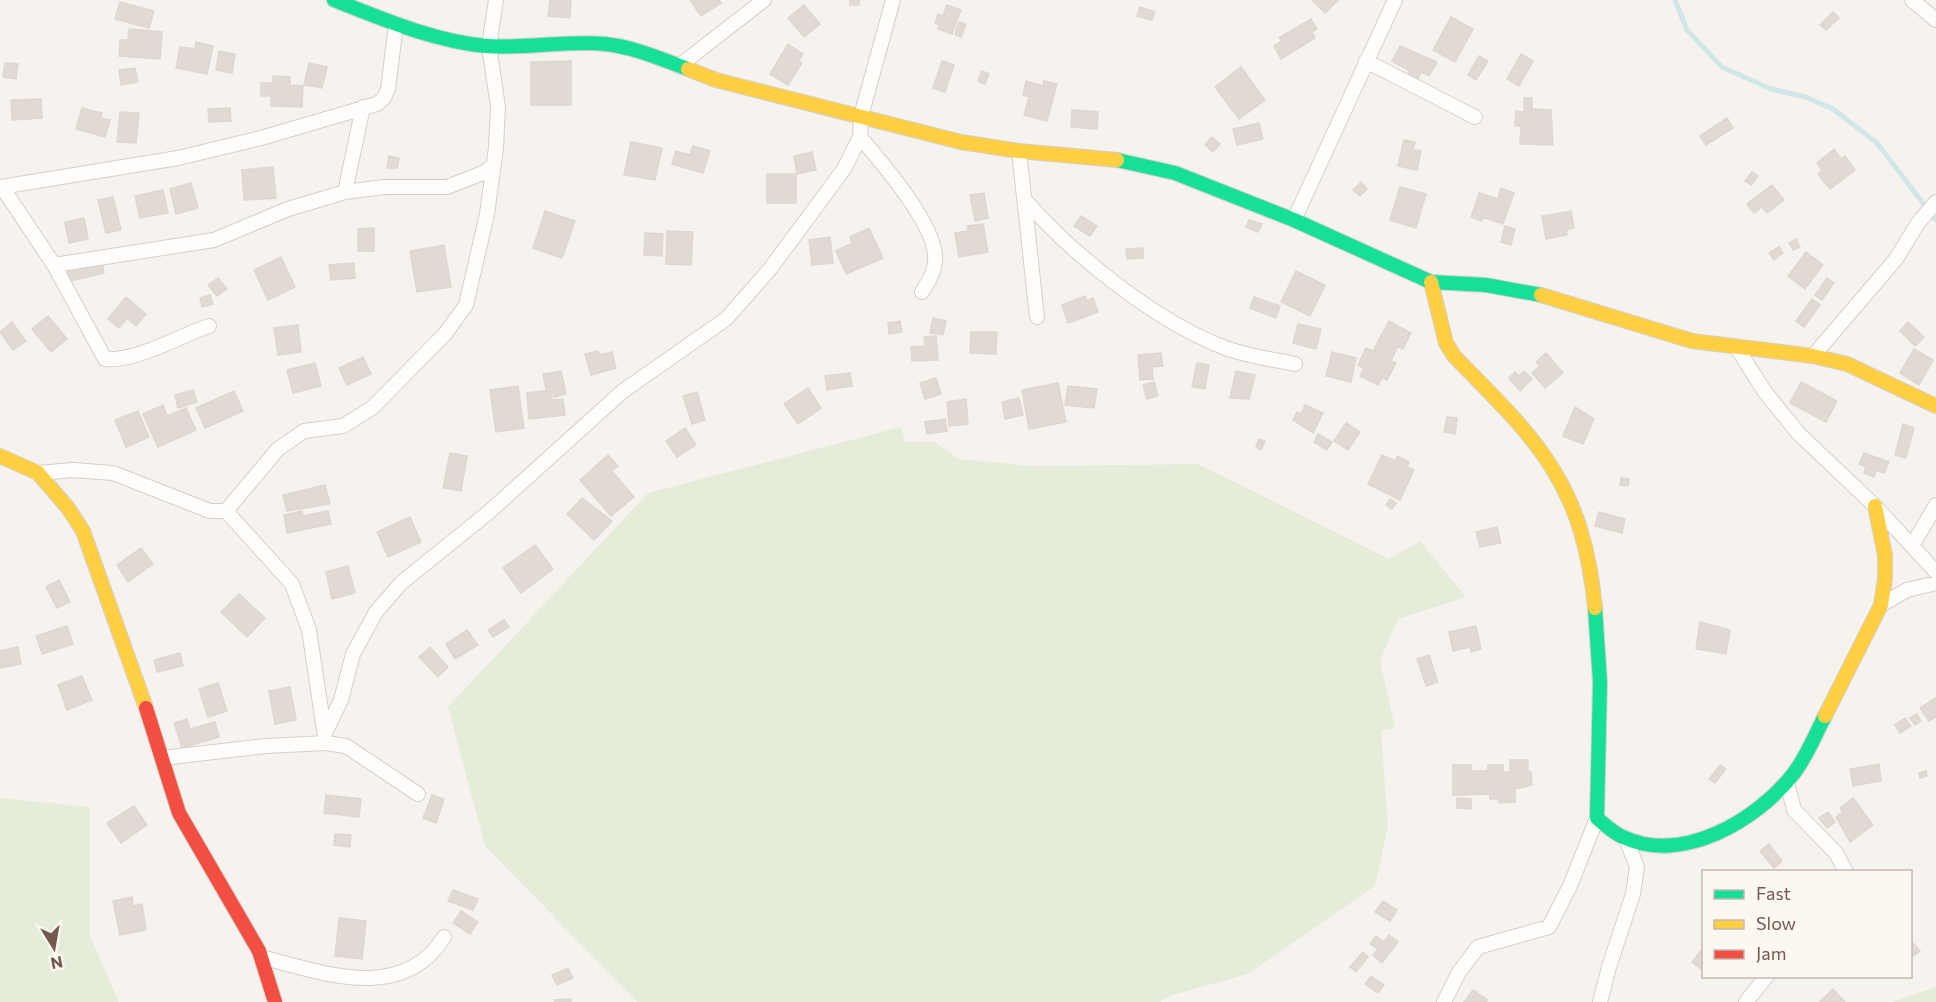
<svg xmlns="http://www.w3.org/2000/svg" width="1936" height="1002" font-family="Commissioner,sans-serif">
  <rect width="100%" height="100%" fill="#f6f3ee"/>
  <path fill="#e6ecda" d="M901,427L905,442H935L959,459L1031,466L1198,464L1389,559L1420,541L1466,597L1398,619L1380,661L1395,728L1381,730L1388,826L1375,886L1248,974L1169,996L1160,1002H637L485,846L448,707L648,493Z
    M0,798L90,807V936L119,1002H0Z
    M1936,987V1002H1892Z"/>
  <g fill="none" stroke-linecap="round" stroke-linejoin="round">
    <path stroke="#d1e6e6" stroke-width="5" d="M1675,0L1687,30L1722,67L1771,89L1806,97L1833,109L1877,143L1936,220"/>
  </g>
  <path fill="#e0d9d4" stroke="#dfd6d1" stroke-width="1.5" d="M550,0H571L570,18L548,16Z
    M690,0H719L721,3L701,16Z
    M850,0H859V5H850Z
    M1312,0H1338L1325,13Z
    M120,2L154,11L149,28L115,19Z
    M804,5L820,24L804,37L788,18Z
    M947,5L961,10L952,34L938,29L939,25L935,23L938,14L943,16Z
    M1140,7L1155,12L1152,20L1137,16Z
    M1833,12L1839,18L1826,30L1820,25Z
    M1451,17L1473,29L1455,62L1433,50Z
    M1311,19L1317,29L1312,32L1315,38L1281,59L1274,46L1282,41L1279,38Z
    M959,22L966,24L961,37L955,34Z
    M129,29L162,32L160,59L119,56L120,40H128Z
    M196,42L213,46L207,74L176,68L180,47L195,49Z
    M788,44L803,54L799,61L802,63L788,85L770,74Z
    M1400,46L1437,62L1429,76L1421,72L1417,80L1408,74L1410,71L1392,61Z
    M219,51L235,54L232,73L216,70Z
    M1521,54L1533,61L1519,86L1507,79Z
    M1479,56L1488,61L1476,80L1468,75Z
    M571,61V105H531V62Z
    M942,61L954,65L945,92L933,88Z
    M5,63L18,64L16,79L3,77Z
    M309,63L327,67L322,88L304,85Z
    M1241,67L1265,100L1239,119L1215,87Z
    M135,68L138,82L121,85L119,70Z
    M982,71L989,74L985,84L978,81Z
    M273,76L290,77V85L303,86L302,107L271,106V96H261V83H273Z
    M1026,81L1043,86L1044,81L1057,84L1047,121L1024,115L1029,97L1023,95Z
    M1524,98H1532V109L1551,110L1553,145L1520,144L1521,126H1515L1516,111L1524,112Z
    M41,99L42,118L12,120L11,100Z
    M82,108L102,113L100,118L110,120L105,137L76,129Z
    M230,108L231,121L209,122L208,109Z
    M1072,110L1098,112L1097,129L1071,127Z
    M120,112L139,113L136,143L117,142Z
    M1727,118L1733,128L1706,145L1700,136Z
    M1259,123L1263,139L1237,145L1233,129Z
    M1212,137L1220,144L1213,152L1205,145Z
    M1404,140L1415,142L1413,149L1421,151L1417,170L1398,166Z
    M631,142L662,148L655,180L624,175Z
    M693,146L710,151L703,173L672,164L676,151L690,155Z
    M1834,149L1841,159L1845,156L1855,170L1830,189L1818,174L1822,170L1817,163Z
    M812,152L816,170L797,174L794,156Z
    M389,156L399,158L397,168H387Z
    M273,167L276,198L244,200L242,170Z
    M1752,172L1758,176L1751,185L1745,181Z
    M767,174H796V203H767Z
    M1361,182L1367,189L1360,196L1353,190Z
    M191,183L198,208L176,214L170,189Z
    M1772,185L1784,200L1767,213L1762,207L1754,213L1747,204Z
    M1400,187L1426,194L1416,228L1390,220Z
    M1501,188L1514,193L1503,224L1483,217L1482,221L1471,217L1479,193L1498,199Z
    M163,190L168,213L140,218L135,196Z
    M984,193L988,218L975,221L970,195Z
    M113,197L121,230L106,233L98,200Z
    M545,211L575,221L562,258L533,248Z
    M1571,211L1574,228L1566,230L1567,235L1546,239L1542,216Z
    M1081,216L1097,226L1090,236L1074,226Z
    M84,218L88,239L69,243L65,222Z
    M1249,220L1262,224L1258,232L1246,227Z
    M983,224L988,252L959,257L955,233L968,231L967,226Z
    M1505,226L1515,229L1511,245L1501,242Z
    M374,228V251H358V229Z
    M869,228L883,258L846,274L836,251L852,243L850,237Z
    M667,231L693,232L691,265L666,264Z
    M645,233L663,234L662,256L644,255Z
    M830,237L833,263L812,265L809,240Z
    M1796,239L1800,247L1793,250L1789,243Z
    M444,245L451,287L417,292L410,251Z
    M1779,247L1783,253L1774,260L1769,253Z
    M1143,248V258L1127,259L1126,249Z
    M1806,252L1823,265L1805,289L1788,276Z
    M281,257L295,287L268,300L254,270Z
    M102,263L104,273L70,281L68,271Z
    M354,263L355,278L331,280L329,265Z
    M1296,271L1325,285L1310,316L1281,302Z
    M218,278L227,289L217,296L208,285Z
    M1827,278L1834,283L1822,300L1815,295Z
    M210,295L213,304L202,307L200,298Z
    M1085,296L1087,301L1093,298L1098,312L1068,323L1062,305Z
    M126,297L146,314L136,326L127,318L119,328L108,319Z
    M1254,297L1280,306L1276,318L1250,308Z
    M1812,299L1820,305L1804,327L1796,321Z
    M48,316L67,339L51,352L32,329Z
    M933,318L946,321L943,335L930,333Z
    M900,321L902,332L889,334L888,323Z
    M1389,321L1411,333L1403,349L1398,346L1391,361L1396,363L1387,380L1382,378L1378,385L1360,376L1364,369L1358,365L1366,348L1373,351Z
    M12,322L26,341L13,350L0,332Z
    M1908,322L1924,337L1915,346L1900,331Z
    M1298,324L1321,329L1316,349L1293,343Z
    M298,325L301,352L278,355L274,328Z
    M971,332H997L996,354L970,353Z
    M936,336L938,360L912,361L911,347L925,346L924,337Z
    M1914,349L1933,360L1919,385L1900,373Z
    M598,351L600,355L612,352L616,368L591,375L585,354Z
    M1332,352L1356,358L1351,382L1326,376Z
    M1161,353L1163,366L1152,367L1153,379L1140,380L1138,355Z
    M1546,353L1563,373L1545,388L1532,373L1540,366L1536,362Z
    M363,357L371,374L347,385L339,368Z
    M315,363L321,386L293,393L287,370Z
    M1197,363L1209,365L1205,389L1192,387Z
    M561,371L566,394L554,397L552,388L546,389L543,374Z
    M1236,371L1255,375L1249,399L1230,398Z
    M1524,371L1532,379L1520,391L1509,378L1515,372L1519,376Z
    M850,373L852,386L827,390L825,376Z
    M936,378L941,394L925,399L920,383Z
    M1154,382L1158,396L1147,399L1143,385Z
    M1801,382L1837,401L1826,422L1790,403Z
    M1058,383L1066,422L1029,429L1022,390Z
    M518,386L524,428L496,432L490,390Z
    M1068,386L1097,389L1094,408L1065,405Z
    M808,388L821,408L798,424L784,404Z
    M193,390L197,402L178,408L175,395Z
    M551,390L552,400L563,399L565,415L529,419L527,393Z
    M234,391L243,411L205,428L196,408Z
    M697,392L705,420L692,424L683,396Z
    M1019,398L1023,415L1005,419L1002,402Z
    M966,399L968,424L949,426L947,402Z
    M163,405L167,416L186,408L196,430L158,447L143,414Z
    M1305,405L1323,413L1313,433L1293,420L1297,412L1301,414Z
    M1575,407L1594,419L1583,444L1563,436Z
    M138,411L149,437L126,447L115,420Z
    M1447,417L1457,418L1455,434L1444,432Z
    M945,419L947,431L927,434L925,422Z
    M1346,423L1360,432L1348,450L1334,441Z
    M1903,424L1914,428L1906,458L1895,455Z
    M685,428L696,445L677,457L666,441Z
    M1318,434L1332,442L1327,450L1314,442Z
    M1259,439L1265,441L1261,450L1256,447Z
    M450,453L467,456L461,491L443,488Z
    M1864,453L1889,462L1884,473L1876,470L1874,477L1864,473L1866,467L1859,464Z
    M608,455L618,466L612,471L634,497L611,516L580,480Z
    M1382,455L1395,461L1398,456L1409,462L1407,467L1414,470L1400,500L1368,484Z
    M1621,478L1629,479L1628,486L1620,485Z
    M325,485L330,504L287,511L283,495Z
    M582,498L612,521L594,540L567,514Z
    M1390,499L1396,503L1392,509L1386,505Z
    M302,511L303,516L328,511L331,524L287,533L284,515Z
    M1599,512L1625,519L1622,533L1595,526Z
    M410,517L421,542L388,557L377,532Z
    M1497,527L1501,543L1480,547L1476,532Z
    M535,545L553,569L521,593L503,568Z
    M141,548L153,564L128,582L117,565Z
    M348,566L355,593L332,599L326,572Z
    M59,580L70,602L57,608L46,587Z
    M239,594L265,618L247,637L221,612Z
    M504,620L509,627L493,637L488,630Z
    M1700,622L1730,630L1726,654L1696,649Z
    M67,626L73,644L42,654L36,636Z
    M1476,626L1481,649L1471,652L1470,647L1453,651L1449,632Z
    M467,630L478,645L455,659L446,644Z
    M18,647L21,664L0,668V651Z
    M430,647L448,667L438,677L419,657Z
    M180,653L183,666L157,672L154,660Z
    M1429,655L1438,682L1426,686L1417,659Z
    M82,676L92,700L67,710L58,685Z
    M218,683L227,711L208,717L199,689Z
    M290,687L296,720L275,724L269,691Z
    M1936,698V717L1929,721L1920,708Z
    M1917,714L1921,721L1915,725L1910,718Z
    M1905,718L1911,726L1900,733L1895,725Z
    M187,719L190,729L215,722L219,737L182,748L174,723Z
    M1510,760H1528V772H1531L1532,785L1515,789V802L1499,803V799H1490V794L1453,795V765H1471V771H1488V765H1503V772H1510Z
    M1879,764L1881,781L1853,786L1850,769Z
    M1720,765L1726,769L1715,783L1709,779Z
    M1926,771L1927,776L1920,778L1919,773Z
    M326,795L361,799L359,817L324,813Z
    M432,795L444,799L436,823L423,818Z
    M1457,798L1471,799V809L1457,808Z
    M1853,798L1873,825L1850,842L1836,817L1843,812L1840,808Z
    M134,806L147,825L121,843L107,823Z
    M1828,812L1835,822L1827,828L1819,818Z
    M335,834L351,835L350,847L334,845Z
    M1769,844L1782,861L1774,868L1760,851Z
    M453,890L478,899L473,910L448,901Z
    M132,897L133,906L142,904L146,930L120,935L113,901Z
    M1383,901L1397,910L1390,921L1375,912Z
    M461,911L478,922L470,934L453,923Z
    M339,918L366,921L362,959L335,956Z
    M1389,935L1398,942L1382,963L1373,955L1378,949L1370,944L1376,936L1384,942Z
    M1910,940L1920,951L1910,958Z
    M1703,948L1704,949V971L1692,962Z
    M1363,952L1368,957L1356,972L1350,967Z
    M568,968L573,978L557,985L552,975Z
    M1371,976L1384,985L1378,993L1365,984Z
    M1833,989L1845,1002H1820Z
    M1473,990L1488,1000L1486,1002H1464Z
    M571,999V1002H555L554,1000Z"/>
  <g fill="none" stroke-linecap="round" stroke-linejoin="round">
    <g stroke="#d4cfc9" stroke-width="16">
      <path id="street" d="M1912,0L1936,20
        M1366,61L1475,117
        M679,66L764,0
        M860,137C882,163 939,228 935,262C934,274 928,282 922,292
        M1019,151L1037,317
        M0,187L178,158L261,138L377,104L384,98L388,89L396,24
        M2,187L54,265L105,359C136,362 179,336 209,326
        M345,192L363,107
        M1025,200C1073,255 1154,320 1223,347C1246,356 1271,359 1295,364
        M1294,220L1395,0
        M54,265L214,240L288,209L345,192L384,187H447L483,173L494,165
        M1737,348L1765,392L1799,434L1875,506L1936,572
        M1813,356L1896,259L1918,223L1936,202
        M38,473L73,470L113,473L210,511H226L292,584L309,630L326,743
        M226,511L278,449L304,431L343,426L372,408L445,334L466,305L487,214L496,148L498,107L489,46L496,0
        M1912,546L1936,505
        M1881,605L1907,590L1936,583
        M325,733L341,700L353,654L376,612L401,583L489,512L623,391L726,319L770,269L844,169L860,137L861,116L893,0
        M162,758L266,746L326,743L346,746L418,794
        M1787,782L1794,810L1836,853L1846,872
        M265,958C325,974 404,1002 444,937
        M1444,1002L1459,972L1478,947L1549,927L1570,886L1597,818
        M1600,1002L1609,967L1633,894L1637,867L1626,839
        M1746,1002L1767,976"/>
    </g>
    <g stroke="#d4cfc9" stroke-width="16">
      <path id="fast" d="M334,0C383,19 433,41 486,46C526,49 566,40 605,44C634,47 661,59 688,69
        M1117,160L1175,173L1294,220L1431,282L1486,285L1541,295
        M1595,608L1600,682L1597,818C1605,825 1613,833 1623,837C1682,865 1758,820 1794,773C1807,756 1815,735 1825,716"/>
    </g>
    <g stroke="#d4cfc9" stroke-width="16">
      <path id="slow" d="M688,69L716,80L961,142L1019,151L1117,160
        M1431,282L1446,343L1454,356C1538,441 1583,483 1595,608
        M1541,295L1692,341L1813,356L1847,364L1936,406
        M0,456L38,473L68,508L83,531L146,708
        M1825,716L1881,605L1885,579V555L1875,506"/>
    </g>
    <g stroke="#d4cfc9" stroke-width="16">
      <path id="jam" d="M146,708L179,813L259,951L275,1002"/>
    </g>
    <use href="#street" stroke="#fefdfc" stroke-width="14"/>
    <use href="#fast" stroke="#16e098" stroke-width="14"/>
    <use href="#slow" stroke="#ffcf43" stroke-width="14"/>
    <use href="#jam" stroke="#f24e42" stroke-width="14"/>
  </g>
  <rect x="1702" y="870" width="210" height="108" fill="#fdf7f1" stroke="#c6b8b1" stroke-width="1.5"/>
  <rect x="1714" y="890" width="30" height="9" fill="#16e098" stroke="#c6b8b1" stroke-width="1.5"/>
  <text x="1756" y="900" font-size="18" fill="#735a51">Fast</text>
  <rect x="1714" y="920" width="30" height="9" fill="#ffcf43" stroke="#c6b8b1" stroke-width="1.5"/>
  <text x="1756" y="930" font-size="18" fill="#735a51">Slow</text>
  <rect x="1714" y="950" width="30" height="9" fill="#f24e42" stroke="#c6b8b1" stroke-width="1.5"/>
  <text x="1756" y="960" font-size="18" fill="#735a51">Jam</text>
  <g transform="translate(54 948) rotate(169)" stroke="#fdf7f1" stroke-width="4.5" paint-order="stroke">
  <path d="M0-4.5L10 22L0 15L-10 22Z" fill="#735a51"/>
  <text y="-9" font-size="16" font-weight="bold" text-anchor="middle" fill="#735a51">N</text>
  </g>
</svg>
